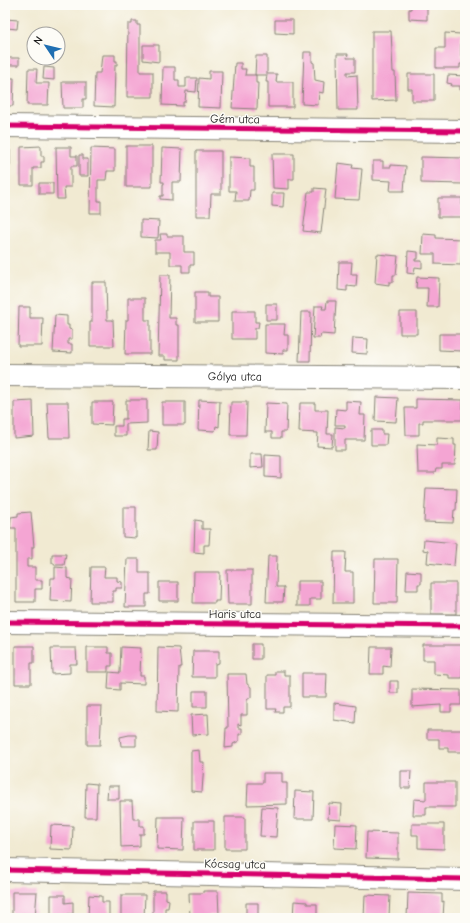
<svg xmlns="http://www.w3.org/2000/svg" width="470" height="923" font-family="'Comic Neue',sans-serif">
  <rect width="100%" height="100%" fill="#fdfcf7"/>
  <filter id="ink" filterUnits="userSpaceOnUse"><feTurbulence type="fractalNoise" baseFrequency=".025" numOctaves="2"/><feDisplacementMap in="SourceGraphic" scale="8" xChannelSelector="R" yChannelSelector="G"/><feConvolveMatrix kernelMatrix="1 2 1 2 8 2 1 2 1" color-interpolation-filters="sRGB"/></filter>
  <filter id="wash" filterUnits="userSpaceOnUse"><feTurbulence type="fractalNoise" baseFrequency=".012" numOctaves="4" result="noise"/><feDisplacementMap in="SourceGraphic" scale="16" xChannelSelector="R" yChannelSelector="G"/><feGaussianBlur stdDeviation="0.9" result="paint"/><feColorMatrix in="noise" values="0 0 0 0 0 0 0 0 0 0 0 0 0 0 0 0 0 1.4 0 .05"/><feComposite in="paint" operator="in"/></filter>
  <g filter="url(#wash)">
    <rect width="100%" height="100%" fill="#f1ead2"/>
    <g id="blocks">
      <path fill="#f4a5d3" d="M411,5H427V20L409,19V9H411Z
        M5,10H7L6,19L18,20L17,29L7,28V35H5Z
        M275,20H293V34L275,33Z
        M132,21H137V25H140V72H153V97H127L128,24H132Z
        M372,31H391L393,72H395L396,100L372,101Z
        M445,33L461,34V56H465V64H460V68H436V48H445Z
        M143,45H159V62L143,60Z
        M304,52H312V62L314,63L315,80L324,82L323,93L319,92L318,105L302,104Z
        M337,54H348L347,58H355V72H347V76L357,75L358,110H338Z
        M102,55H115V61H117V65H115L114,107L94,106L95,73H100Z
        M256,56H267V74H277L276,82H293V107H268V82H266L267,75H255Z
        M8,58H19V65H8Z
        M235,63H241V69H246L245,75H256V83H258L257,109L232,108Z
        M44,67L54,68V80L43,79Z
        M163,67H175V80H179V87H186V78H197L196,92L186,91L185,102H183V106L162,105Z
        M28,69H37L36,83H49L48,105H27Z
        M209,71H222L221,108L198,107L199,78L209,79Z
        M408,74H434V101H412V89H408Z
        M448,75L465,76V90H460V86H451L452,84L447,83Z
        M5,78H14L13,106H5Z
        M62,82H86V99H83V108H63Z
        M41,146V156H44V162H41V168H33V185H21V147Z
        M126,146H152V187H126Z
        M56,147H71V156H77V166H71V187H64L65,199H57Z
        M91,148L115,149V171H107L106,180H98V201H101V213H90Z
        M162,148L182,149L181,182H172V200L160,199V196H163V184H164V182H161Z
        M5,150H10V166H8V169H5Z
        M196,151H221V194H211L210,216H196Z
        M272,154H294V179H289V189L273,188Z
        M79,155H83V159H88V176H79Z
        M229,157L250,158V167H254V190H250L249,201H235L236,191H229Z
        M421,157L464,158L463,184L421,183Z
        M373,161H383V167H391V165L406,166L404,191H390L391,181L373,180Z
        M338,163L353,165L352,168L362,169L359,200L335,199Z
        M39,183H53V194H39Z
        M314,188L326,189L321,233L303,231L308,192H314Z
        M272,193H284L283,207L272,206Z
        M438,198H462V217H438Z
        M141,220L159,221L158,238L141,237Z
        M160,234H167V236H184V252H194V265H190V272H182V265H170V252H155V240H161Z
        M423,234L436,235V238L462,239L461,265L435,264V254H422Z
        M408,251L418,252V259H415V261H422V268L415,267L414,274L407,273Z
        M377,254L398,256L396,275H393V282H389V285L375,283Z
        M339,262H352L351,274H357L356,287L347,286V291L338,290Z
        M160,275H170L169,318H176V325H179V360H165V356H158Z
        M417,277L439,278L438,307H427L428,288H416Z
        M92,282H106L107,320H113L114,346H90V322H92Z
        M195,292H208V297H218V322H195Z
        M128,298H145V320H150V354H125L126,320H128Z
        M327,301H336L334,335L321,334L320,338H313L315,306H323L322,309H326Z
        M266,304H277V320H266Z
        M19,307H30V318H43L42,346H18Z
        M232,311H255V322H259L258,328H255V339H232Z
        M301,312H311L310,361H299Z
        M400,312H417V334H400Z
        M55,315L67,316V325H69V329L72,330V339H68V344H72V353L53,352Z
        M265,324H285L284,335H288V350H283V354L265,353Z
        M439,334H462L461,351L439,350Z
        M353,338L368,339L367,354L352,353Z
        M376,397L398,398L396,422L375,421Z
        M416,399L463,400L462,420H423V423H419V435H406L405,408H416Z
        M126,400H147V423L126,424V436H114V426H122V419H126Z
        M199,400L220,401L219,427L216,426L215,431L198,430Z
        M5,401H8V432H5Z
        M33,401L34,436L14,438V402Z
        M346,401L361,402L360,415H365L364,440H345V450H335V427L345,428V425H335L336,409L346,410Z
        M47,402H68L69,438H49Z
        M92,402H113L112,425L92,424Z
        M162,402H185V425H162Z
        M231,402H247L246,435H230Z
        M266,403L287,404L286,432H281V438H272V432H265Z
        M300,403H315V410H328L327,434H333L332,447L317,446L318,433L299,432Z
        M371,430H382V434H387L386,445H371Z
        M149,431L158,432L157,450H148Z
        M437,438L454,439V445H456L455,465H442V469H436L435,473H418L417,444L437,445Z
        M250,454H262L263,467L250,468Z
        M265,455L281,456V478L265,477Z
        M426,488L457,489L456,510H454L453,523L424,522Z
        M123,507H136V538L123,537Z
        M31,512L34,547H32V559H27V567H35V580H42V589H35V602H16V528H10L11,517L18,516V513Z
        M195,520L202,521V529H210L209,545H204V553L194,552Z
        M424,540L456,543L454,566L427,563L428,551L423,550Z
        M334,552H346L345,572H353V603H333Z
        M52,554H66L64,565H54V563H52Z
        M268,556H277L276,587H284L283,602H266Z
        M127,559H139V573H150V594H146V607H125Z
        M375,559H398L397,603H374Z
        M55,567L67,568V578L72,579L71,602L50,601L51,578H55Z
        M91,567H105L104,577H117V581L122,582V588H116V591H113V602H90Z
        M227,570H252V604H228Z
        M407,571L421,572V584H418V590H406Z
        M194,572H220L219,601H215V603H193Z
        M297,581H321V599H310V606H297Z
        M159,582H178V601H159Z
        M431,583H456V614H431Z
        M252,644H261V659H252Z
        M423,645H463L462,678H449V675L434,674V660H423Z
        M15,646H34V663H31V684H15Z
        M87,647H108V653H112V666H108V672H87Z
        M121,647L141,648L140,676H144V684L120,683V690L108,689L109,672L120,673Z
        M158,647L179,648L181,667H179L178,712L157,711Z
        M371,647H391L390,667L383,666V674H370Z
        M51,648H76L77,664H70V673L52,674Z
        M193,651H219V663L215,664V677H192Z
        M275,671H284V675H290V707H283V712H275L276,709H267V675H275Z
        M302,673H327L326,697H302Z
        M227,674H246L247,684L251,687V697L247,700V715H241V725L238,724V728H242V734H239V741L233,744V747L225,748L226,728H228Z
        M390,681H398V693H390Z
        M412,689L461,690V705H451V712H441V705L412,707Z
        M193,691H207V707H193Z
        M334,703L356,706L355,723L334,720Z
        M87,706H102L100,745H87Z
        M208,714L209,734L192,735L191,715Z
        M427,730H463V752H448V748H439V739H427Z
        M129,735H136V746H121L120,737Z
        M199,750L200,762H204L202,792L191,791V751Z
        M401,771H411L410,788H401Z
        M263,773H282V783H287V804L247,805L248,783H263Z
        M426,782H455V807H426V815H413L414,799L426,800Z
        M86,783L97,784L96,817H85Z
        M108,786H119V799H107Z
        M295,791L314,792L313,819H294Z
        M120,801H132L133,819H140V826H144V834H140V846L121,847Z
        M329,803L342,804L341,820L328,819Z
        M262,807L278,808L276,837L260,836Z
        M158,817H184L183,850L157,849Z
        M225,817H245V849H225Z
        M194,821H214V850H194Z
        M335,824L357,825L356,849L334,848Z
        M412,824H444V849L418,848V835H412Z
        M51,825L73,826L72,850L50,849Z
        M367,832L398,833V859L366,858Z
        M153,891H166V899L169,900L168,908H165V918H153Z
        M203,891H218L219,915H207V918H190L189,893H203Z
        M12,892H37L35,918H12Z
        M408,893L442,894V902L444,901L443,918H407Z
        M51,895H65V903L73,902V914H68V918H51Z
        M89,895L102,896V902H109V918H88Z
        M121,895H145L144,918H121Z
        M365,895L390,896L389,916H380V918H364Z
        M294,901L307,902V904H317V918H293Z
        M246,903H258V918H246Z"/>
    </g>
  </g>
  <g filter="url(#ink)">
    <use href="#blocks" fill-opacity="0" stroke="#868377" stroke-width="1"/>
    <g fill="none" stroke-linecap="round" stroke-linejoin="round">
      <g stroke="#868377" stroke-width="24">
        <g id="minor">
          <path d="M5,126L465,131"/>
          <path id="s1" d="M5,375L465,378"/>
          <path d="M5,622L465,626"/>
          <path d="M5,870L465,879"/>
        </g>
      </g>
      <use href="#minor" stroke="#fff" stroke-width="22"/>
      <g stroke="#fdfcf7" stroke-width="8">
        <path id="cycleway" d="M5,126L465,131
          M5,622L465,626
          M5,870L465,879"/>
      </g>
      <use href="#cycleway" stroke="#d6006c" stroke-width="5"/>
    </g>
  </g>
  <g text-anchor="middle" stroke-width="3" stroke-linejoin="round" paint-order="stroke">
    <g font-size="12" fill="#1c1c1c" stroke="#fdfcf7">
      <text transform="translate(235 119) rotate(1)" y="4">Gém utca</text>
      <text dy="4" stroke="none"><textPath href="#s1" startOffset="230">Gólya utca</textPath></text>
      <text x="235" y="618">Haris utca</text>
      <text transform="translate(235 864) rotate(1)" y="4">Kócsag utca</text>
    </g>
  </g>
  <rect width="470" height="923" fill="none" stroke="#fdfcf7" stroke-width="20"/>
  <g transform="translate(46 46) rotate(305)"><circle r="19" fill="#fdfcf7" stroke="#a3a29f"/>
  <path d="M0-3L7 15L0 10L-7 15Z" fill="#1f6fb2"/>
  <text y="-6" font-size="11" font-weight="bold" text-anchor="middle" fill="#1c1c1c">N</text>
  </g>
</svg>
